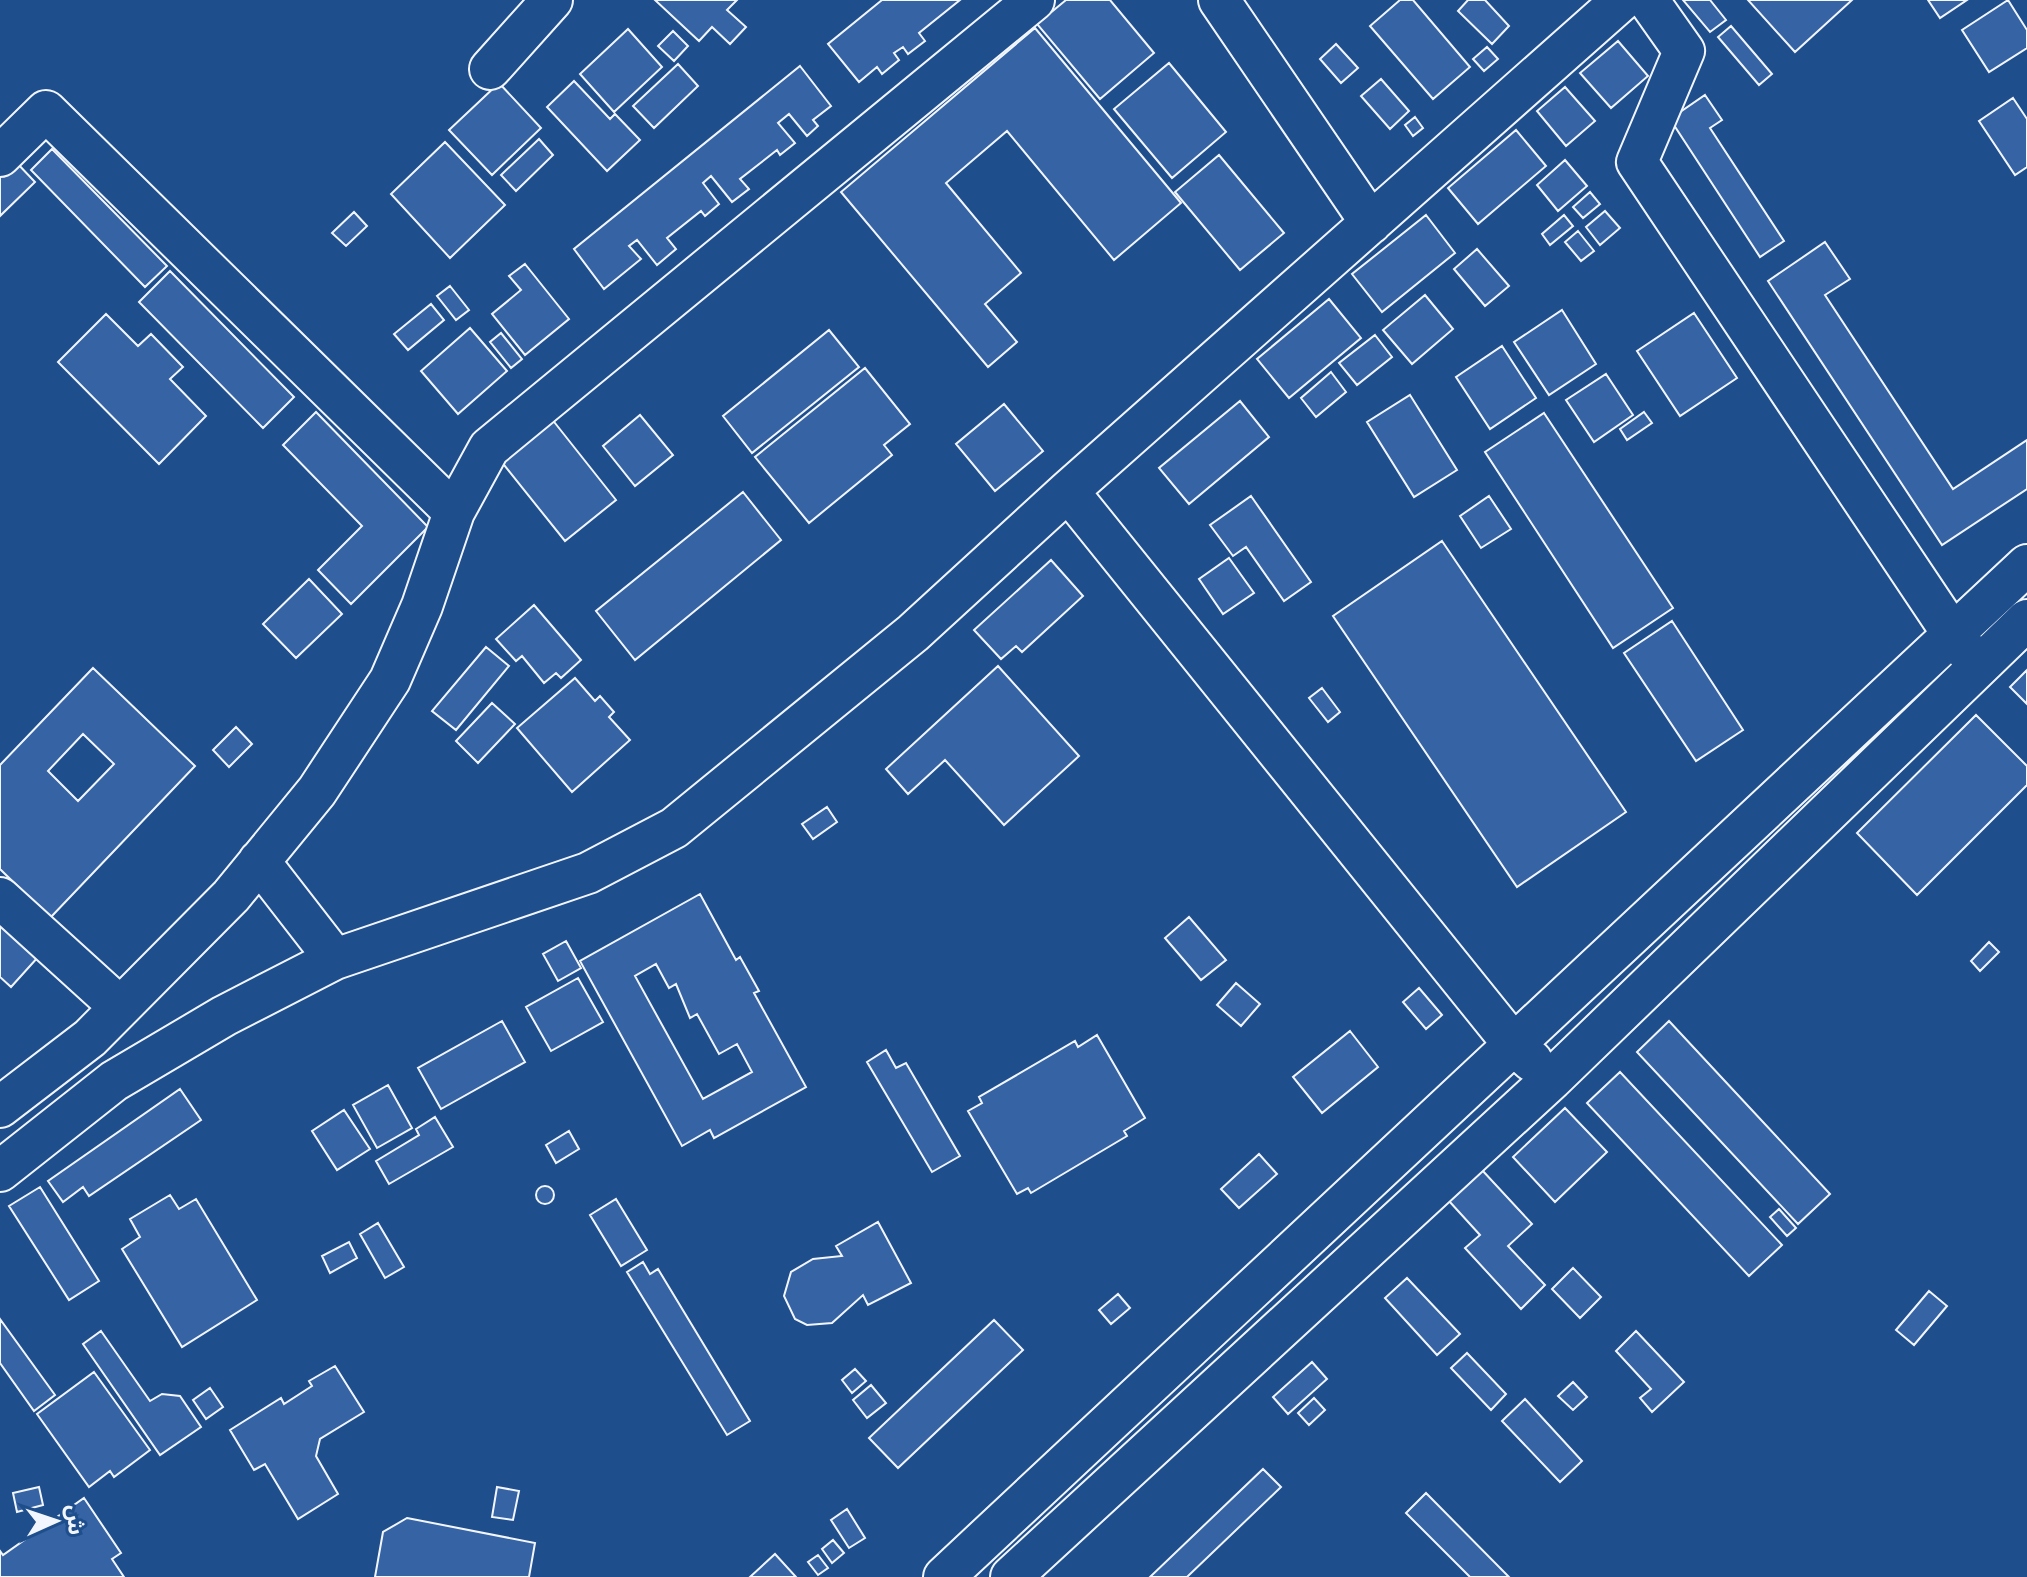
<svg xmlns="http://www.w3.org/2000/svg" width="2027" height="1577" font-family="Bitter,'Noto Sans Arabic',serif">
  <rect width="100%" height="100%" fill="#1f4e8c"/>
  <path fill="#3563a3" stroke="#f2f6ff" stroke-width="2" fill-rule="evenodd" d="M655,0H737L727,10L746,27L730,44L712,27L699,41Z
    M882,0H960L919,33L925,41L908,54L903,47L894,53L899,60L882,74L877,67L859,82L828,44Z
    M1066,0H1110L1154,53L1100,99L1037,24Z
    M1400,0H1413L1470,67L1433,99L1370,26Z
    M1468,0H1485L1509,26L1492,44L1458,11Z
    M1683,0H1710L1726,20L1710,32Z
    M1748,0H1852L1795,52Z
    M1928,0H1967L1940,18Z
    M2008,0L2027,30V48L1989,72L1962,30Z
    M1731,26L1772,74L1759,85L1718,37Z
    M1035,28L1181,203L1114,260L1007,131L946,183L1021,273L985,304L1017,342L988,367L841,192Z
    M628,29L662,67L614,112L580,74Z
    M673,31L688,46L674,61L658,46Z
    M1618,41L1648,76L1611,108L1580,73Z
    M1336,44L1358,68L1341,83L1320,59Z
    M1487,47L1498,59L1484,71L1473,59Z
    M1169,63L1226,132L1172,178L1114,109Z
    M678,64L698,86L654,128L633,106Z
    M800,66L831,106L813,120L818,126L807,136L789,114L778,123L795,143L780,155L777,150L740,179L749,189L732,202L711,176L703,183L719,204L705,216L701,211L667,238L676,249L657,265L637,240L629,246L641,259L604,289L574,249Z
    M1381,79L1409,111L1390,129L1361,96Z
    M574,81L610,119L615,114L640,140L607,171L547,107Z
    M499,83L541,128L492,175L449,130Z
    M1565,87L1595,121L1566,146L1537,111Z
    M1705,95L1722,120L1710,128L1784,241L1760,257L1670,119Z
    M2013,98L2027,119V167L2015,175L1979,121Z
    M1415,117L1423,128L1413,136L1405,125Z
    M1516,130L1546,166L1478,224L1448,188Z
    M539,139L553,155L516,191L501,175Z
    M445,142L505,205L450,258L391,194Z
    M52,149L167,266L145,287L31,170Z
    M1219,155L1284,233L1240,270L1175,192Z
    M1565,160L1587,186L1558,211L1537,185Z
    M15,161L35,182L0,216V176Z
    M1590,192L1600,204L1583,218L1573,207Z
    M1605,211L1620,228L1600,245L1586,227Z
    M354,212L367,226L346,246L332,233Z
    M1426,215L1455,253L1382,312L1352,274Z
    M1564,215L1573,226L1550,245L1542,234Z
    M1578,231L1594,251L1581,261L1565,242Z
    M1825,242L1850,279L1825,295L1953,489L2027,440V489L1942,545L1768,281Z
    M1477,249L1509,286L1485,306L1454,269Z
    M525,264L569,319L525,355L492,314L521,290L509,276Z
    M170,271L294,397L263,428L139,302Z
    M450,286L469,310L456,320L437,296Z
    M1425,295L1453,329L1412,364L1383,330Z
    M1329,299L1361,338L1289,398L1257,359Z
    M431,304L444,320L408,350L394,334Z
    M1562,310L1596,364L1549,395L1514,342Z
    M1694,313L1737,378L1680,416L1637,351Z
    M106,314L138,346L151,334L183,367L170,379L206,416L159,464L58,362Z
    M470,328L507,371L458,414L421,371Z
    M829,330L859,367L752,453L723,416Z
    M501,333L522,359L511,368L490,342Z
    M1375,335L1392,357L1357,385L1339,363Z
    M1502,346L1536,398L1490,429L1456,377Z
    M865,368L910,424L884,445L892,455L809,523L755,457Z
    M1331,372L1346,392L1316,417L1301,398Z
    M1606,374L1633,415L1594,442L1566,400Z
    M1410,395L1457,470L1414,497L1367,422Z
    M1240,401L1269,437L1189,504L1159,468Z
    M1004,404L1043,451L995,491L956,444Z
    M316,412L428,527L351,604L318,570L362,526L283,445Z
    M1644,412L1652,423L1627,440L1620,429Z
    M1544,413L1673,608L1613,648L1485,452Z
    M640,415L673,455L635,486L603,446Z
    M551,418L616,500L565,541L500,460Z
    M743,492L781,540L635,660L596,611Z
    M1251,496L1311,582L1284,601L1246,547L1233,556L1210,525Z
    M1489,496L1511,529L1481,548L1460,516Z
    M1442,541L1626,812L1517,887L1333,616Z
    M1229,558L1254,593L1223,614L1199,579Z
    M1051,560L1083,596L1022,652L1016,646L1001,659L974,630Z
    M309,579L342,614L296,658L263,624Z
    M534,605L581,660L561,678L556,673L544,683L522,656L516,661L496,639Z
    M1672,621L1743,730L1696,761L1624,653Z
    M486,647L509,666L456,730L432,711Z
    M998,666L1079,756L1004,825L945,760L908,794L886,769Z
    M93,668L195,766L50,918L0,869V765ZM83,734L114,764L78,801L48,771Z
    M2027,670V704L2010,687Z
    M575,678L595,701L600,696L614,712L609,717L630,740L572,792L517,728Z
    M1322,688L1340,712L1328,722L1309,698Z
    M492,703L515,724L478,763L456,741Z
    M1976,715L2027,766V785L1917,895L1857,833Z
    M236,727L252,744L229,767L213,750Z
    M827,807L837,822L813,839L802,824Z
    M700,894L736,960L740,957L759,991L754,993L806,1087L714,1138L710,1130L682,1146L580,961ZM656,964L669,988L676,984L690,1018L697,1014L719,1054L737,1044L752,1072L703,1099L635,976Z
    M1189,917L1226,960L1201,980L1165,938Z
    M0,920L39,956L11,987L0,977Z
    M566,941L581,968L558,981L543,954Z
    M1989,942L1999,952L1980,971L1971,961Z
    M578,978L603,1022L551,1051L526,1007Z
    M1236,983L1260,1004L1241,1026L1217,1005Z
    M1419,988L1442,1015L1426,1029L1403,1002Z
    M502,1021L525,1062L441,1109L418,1068Z
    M1669,1021L1830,1194L1798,1224L1637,1052Z
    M1350,1031L1378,1067L1322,1113L1293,1077Z
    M1097,1035L1145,1118L1124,1131L1127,1136L1031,1193L1028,1188L1017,1194L968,1111L982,1103L979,1097L1075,1041L1078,1047Z
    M886,1050L896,1068L906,1063L960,1156L932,1172L867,1062Z
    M1620,1072L1782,1245L1749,1276L1587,1103Z
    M388,1085L412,1128L377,1148L353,1105Z
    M180,1089L201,1120L89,1196L83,1187L63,1202L48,1181Z
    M1565,1108L1607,1152L1555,1202L1513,1157Z
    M344,1110L370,1149L337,1170L312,1131Z
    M435,1117L453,1147L389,1184L376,1161L419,1135L416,1129Z
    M569,1131L579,1149L556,1163L546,1145Z
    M1259,1154L1277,1174L1239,1208L1221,1189Z
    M1482,1170L1532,1224L1508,1246L1545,1285L1521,1309L1465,1248L1480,1235L1449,1201Z
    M536 1195a9 9 0 1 1 18 0a9 9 0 1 1-18 0Z
    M40,1187L99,1281L69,1300L9,1206Z
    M170,1195L179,1209L196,1199L257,1300L182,1347L122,1249L140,1237L130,1219Z
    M616,1199L647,1250L621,1266L590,1215Z
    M1779,1209L1796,1228L1787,1236L1770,1217Z
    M878,1222L911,1283L868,1305L863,1295L832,1323L807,1325L795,1319L784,1296L791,1272L813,1259L842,1256L836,1246Z
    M378,1223L404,1267L385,1278L360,1234Z
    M349,1242L357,1258L330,1273L322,1256Z
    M643,1262L650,1274L658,1269L750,1421L727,1435L627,1272Z
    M1573,1268L1601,1297L1580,1318L1552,1289Z
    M1407,1278L1460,1334L1437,1355L1385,1298Z
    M1929,1291L1947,1306L1914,1345L1896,1330Z
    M1118,1294L1130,1308L1111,1324L1099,1310Z
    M0,1319L55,1395L34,1411L0,1363Z
    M994,1320L1023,1350L898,1468L869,1438Z
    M101,1331L150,1401L162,1394L180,1396L201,1427L160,1455L83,1344Z
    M1636,1331L1684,1382L1652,1412L1640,1398L1651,1389L1616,1351Z
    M1467,1353L1506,1394L1491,1410L1451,1368Z
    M1312,1362L1327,1379L1288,1414L1273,1397Z
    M335,1366L364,1412L320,1439L316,1456L338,1494L298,1519L265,1464L254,1470L230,1430L281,1398L284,1404L312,1386L309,1381Z
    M855,1369L866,1381L852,1393L842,1380Z
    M94,1372L150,1450L114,1477L110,1471L89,1487L37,1414Z
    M1573,1382L1587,1397L1573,1410L1558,1396Z
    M871,1385L886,1403L867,1418L853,1400Z
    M210,1388L223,1407L206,1419L193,1400Z
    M1314,1398L1325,1410L1309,1425L1298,1413Z
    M1525,1399L1582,1461L1560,1482L1502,1421Z
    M1263,1469L1281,1487L1187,1577H1150Z
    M39,1487L43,1505L17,1512L13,1493Z
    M497,1487L519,1491L513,1520L492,1517Z
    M1426,1493L1509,1577H1470L1406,1513Z
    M84,1498L121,1553L112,1559L124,1577H0V1551L3,1555Z
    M847,1509L865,1538L849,1548L831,1520Z
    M407,1518L535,1543L529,1577H375L383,1532Z
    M833,1540L844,1553L832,1563L822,1549Z
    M775,1554L796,1577H750Z
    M818,1555L828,1568L818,1575L808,1562Z"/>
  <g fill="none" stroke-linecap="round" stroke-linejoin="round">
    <g stroke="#f2f6ff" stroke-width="44">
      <path id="minor" d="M1219,0L1371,223
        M1648,0L1684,51L1637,162L1954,636L1971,656
        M490,69L552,0
        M0,156L46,111L454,512
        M1068,491L1514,1045L1532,1061
        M259,861L335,959
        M0,898L120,1007
        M0,1107L90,1038L231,896L317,791L390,680L422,606L454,512L489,448L1034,0
        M0,1171L114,1081L224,1016L335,959L588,873L674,828L913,633L1068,491L1622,0
        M944,1577L2027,565
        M1011,1577L1552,1079L2027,620"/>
    </g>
    <use href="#minor" stroke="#1f4e8c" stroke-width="40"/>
  </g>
  <g transform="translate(56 1521) rotate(87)" stroke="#1f4e8c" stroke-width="6" paint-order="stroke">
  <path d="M0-6L14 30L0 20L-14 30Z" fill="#f2f6ff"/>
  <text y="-12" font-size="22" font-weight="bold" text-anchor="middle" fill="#f2f6ff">ش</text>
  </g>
</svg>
